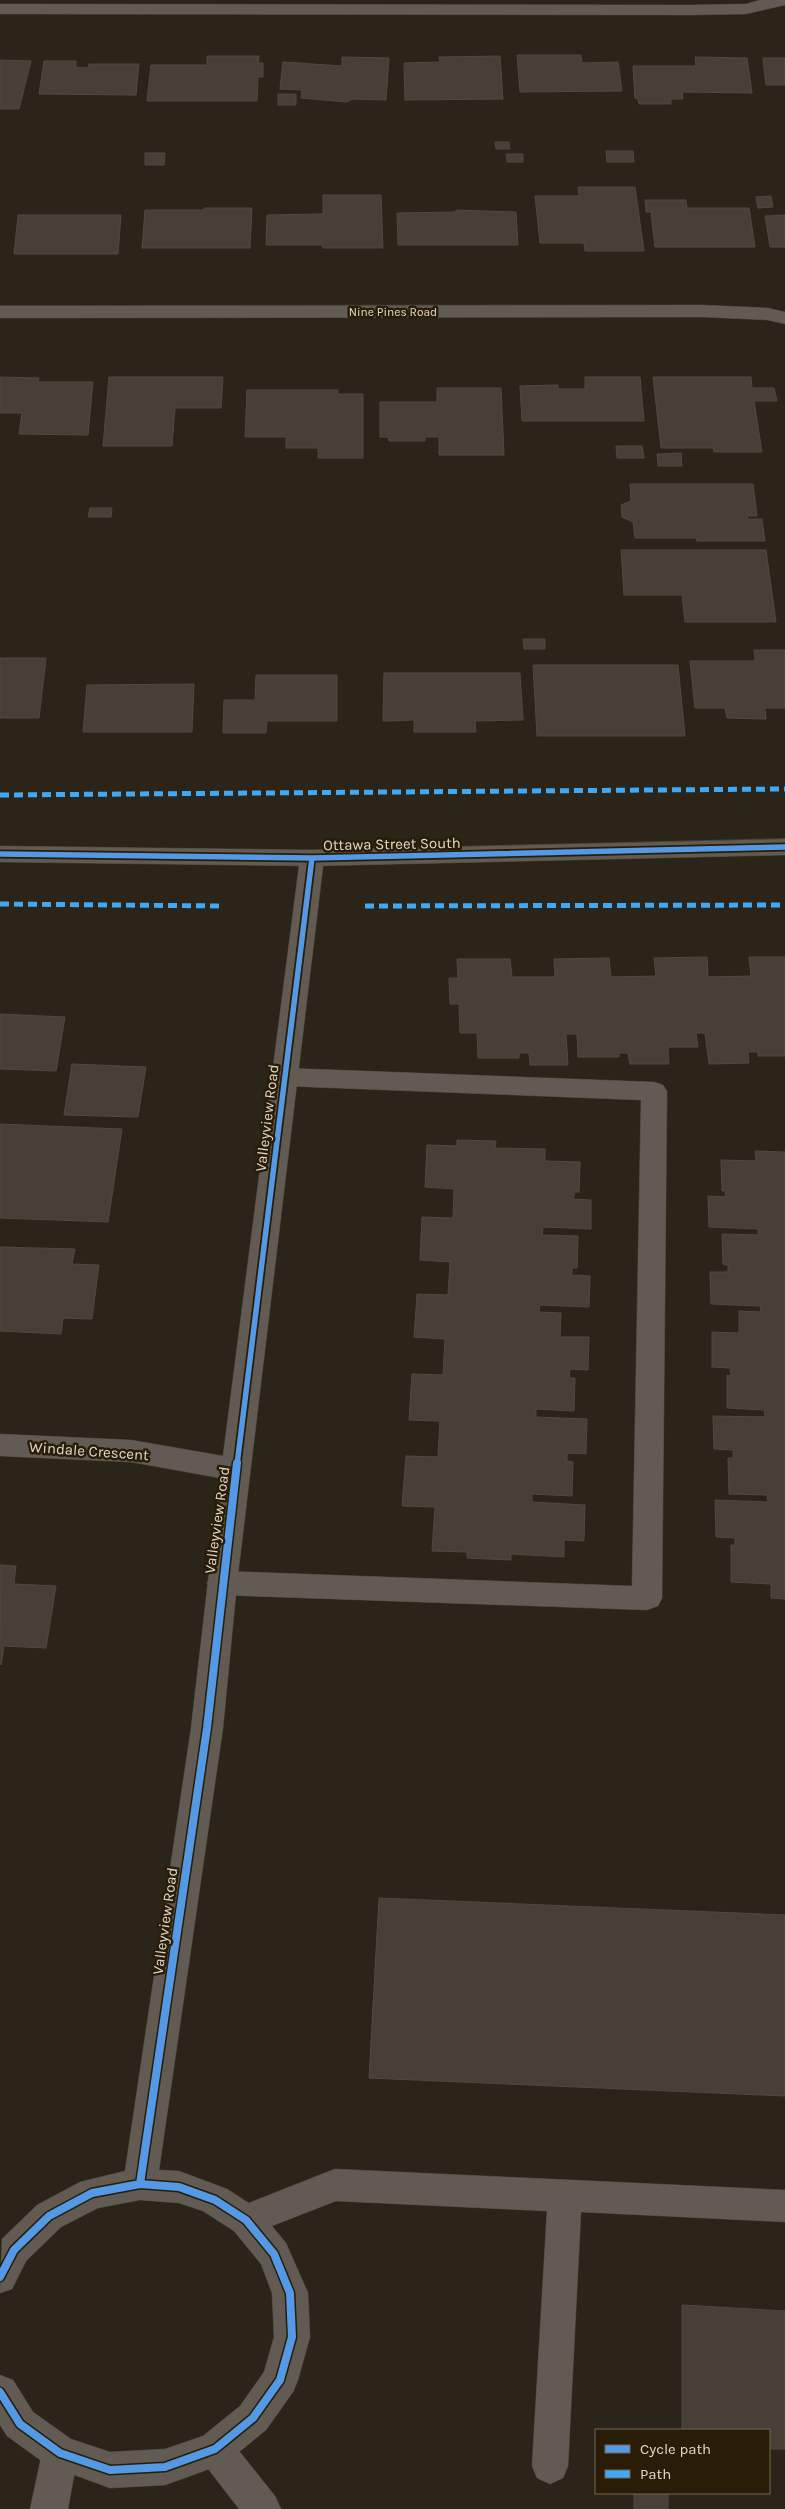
<svg xmlns="http://www.w3.org/2000/svg" width="785" height="2509" font-family="Karla,sans-serif">
  <rect width="100%" height="100%" fill="#2b2519"/>
  <path fill="#484037" stroke="#504941" d="M517,55H581L582,63L618,62L622,91L520,92Z
    M207,56H259L258,63H263V77H258L257,101H147L151,65H207Z
    M500,56L503,99L405,100L404,63L440,62L439,57Z
    M342,57L389,58L386,100L352,99L347,102L301,98L302,90L280,89L283,62L342,66Z
    M695,57L747,58L752,93L682,92L683,99H671V104H639L638,99L635,98L633,66H696Z
    M763,58H785V85H766Z
    M0,60L31,61L19,109H0Z
    M44,61H76V67L88,68L89,64H139L136,95L39,94Z
    M278,94H296V105H278Z
    M495,142H509L510,149H496Z
    M606,151H633L634,162H607Z
    M145,153H165L164,165H145Z
    M506,154H523V162H507Z
    M578,187H635L644,251H585L584,243H540L535,196H579Z
    M323,195H381L383,248H323L322,245H266L267,215L323,214Z
    M771,196L773,207L758,208L756,197Z
    M645,200H686L687,208H749L755,247H655L651,212H646Z
    M204,208H252L250,248H142L145,210H204Z
    M456,210L516,212L518,245H398L397,213L456,212Z
    M18,215H121L118,254H14Z
    M785,215V247H770L765,216Z
    M0,377L39,378L38,382H93L88,435L19,434L22,413H0Z
    M109,377H223L221,408H175L172,446H103Z
    M585,377H640L644,421H522L520,386L558,385V389H585Z
    M653,377H751L752,388H774L777,401H754L762,452H714L713,448H661Z
    M437,388H501L504,455H439V437H425V441H389L388,437H380V402H437Z
    M247,390H338L337,394H363V458H318V448H286V437H245Z
    M616,446H642L644,458H617Z
    M681,453L682,466H658L657,454Z
    M630,484H753L757,516H747L748,519H762L765,541H697L696,538H635L633,522L622,517L621,505L631,501Z
    M90,508H112L111,517H88Z
    M621,550H766L776,622H685L682,595H624Z
    M523,639H545V649H524Z
    M754,650H785V708H765L766,719L727,718L725,708H695L690,661H755Z
    M0,658H46L39,718H0Z
    M533,665H678L685,736H537Z
    M384,673H520L523,720L475,721L476,732H414V720L383,721Z
    M256,675H337V721H267L266,733H223L224,700H255Z
    M194,684L192,732H83L87,685Z
    M707,957L708,977L751,976L749,957H785V1056H758V1052H748L749,1063L709,1064L705,1033H696L698,1047H668L669,1064H630L628,1053H619V1057H578L577,1034H566L568,1065H530L529,1053H519V1058H478L477,1033H460L459,1004H450L449,978H458L457,959H510L512,977H555L554,959L609,958L611,977L656,976L654,958Z
    M0,1014L65,1017L56,1071L0,1069Z
    M72,1064L146,1067L138,1117L64,1115Z
    M0,1124L122,1129L108,1222L0,1218Z
    M457,1140L496,1141L495,1148L545,1149V1161L580,1162L579,1192H575L573,1199L591,1200V1229L543,1227L542,1235L578,1236L577,1268H572V1275L590,1276L589,1307L540,1305L539,1312L561,1313L560,1337H589L588,1370L570,1369L569,1378H575L574,1411L536,1409V1417L587,1419L586,1454L567,1453V1461L573,1462L572,1496L532,1494V1502L585,1505L584,1541L564,1540V1557L511,1554V1560L467,1558V1552L432,1551L435,1507L402,1506L406,1456L438,1457L440,1421L409,1420L412,1374L443,1375L445,1339L414,1337L417,1294L448,1295L450,1262L420,1260L422,1217L453,1218L454,1189L425,1187L427,1145L457,1146Z
    M755,1151L785,1152V1599L771,1598V1584L731,1582V1545H735V1538L716,1537L715,1500L768,1502L767,1495L729,1494L728,1458H733V1450L714,1449L713,1416L765,1417L764,1410L727,1408V1375L731,1376L730,1368L712,1367V1332L739,1333V1311L761,1312L760,1306L711,1304L710,1272H728V1265L723,1264L722,1234L758,1235V1229L709,1227L708,1196L726,1197L725,1191H722L721,1160L756,1161Z
    M0,1247L75,1249L72,1264L99,1265L92,1319L63,1318L61,1334L0,1331Z
    M0,1565L16,1566L14,1584L56,1586L46,1648L4,1646L1,1665Z
    M379,1898L785,1915V2096L369,2078Z
    M682,2305L785,2311V2449H769V2430H682Z
    M634,2493H668V2509H634Z"/>
  <g fill="none" stroke-linecap="round" stroke-linejoin="round">
    <g stroke="#484239" stroke-width="1">
      <path id="service" d="M284,1068L654,1082L663,1085L667,1091L662,1598L658,1606L647,1610L222,1595L211,1591L207,1583L211,1575L222,1571L632,1586L641,1100L284,1086L275,1083L271,1077L275,1071Z
        M335,2169L785,2190V2222L581,2212L568,2466L563,2478L550,2484L537,2478L532,2466L547,2211L336,2201L246,2236L234,2231L229,2220L234,2209Z
        M215,2431L228,2437L275,2496L281,2509H239L202,2461L197,2449L202,2437Z
        M60,2435L73,2441L78,2453L68,2509H30L42,2453L47,2441Z"/>
    </g>
    <g stroke="#484239" stroke-width="1">
      <path id="minor" d="M760,0H785V5L746,14L692,15L0,14V4L692,5L746,4Z
        M702,305L768,308L785,312V324L768,320L702,317L0,318V306Z
        M312,850L321,852L324,858L237,1583L223,1728L159,2170L179,2171L227,2189L258,2209L286,2243L308,2293L310,2337L298,2380L293,2392L266,2430L228,2461L215,2467L165,2485L110,2488L47,2465L7,2436L0,2425V2375L13,2380L33,2412L71,2439L110,2452L165,2449L203,2436L240,2406L264,2372L274,2337L272,2293L261,2264L234,2231L203,2211L179,2203L140,2200L98,2208L61,2227L26,2261L12,2289L0,2293L2,2239L37,2205L80,2182L125,2171L191,1728L220,1478L131,1462L0,1456V1434L131,1440L223,1456L300,858L303,852Z"/>
    </g>
    <g stroke="#484239" stroke-width="1">
      <path id="secondary" d="M785,839V855L312,866L0,862V846L312,850Z"/>
    </g>
    <use href="#service" fill="#615b53" fill-rule="evenodd"/>
    <use href="#minor" fill="#615b53" fill-rule="evenodd"/>
    <use href="#secondary" fill="#615c4f" fill-rule="evenodd"/>
    <path stroke="#3fa9f5" stroke-width="5" stroke-dasharray="9 5" stroke-linecap="butt" d="M0,795L785,789
      M0,904L224,906
      M365,906L785,905"/>
    <g stroke="#291d07" stroke-width="9">
      <path id="cycleway-far1" d="M0,854L312,858L785,847
        M237,1465L312,858"/>
    </g>
    <g stroke="#291d07" stroke-width="11">
      <path id="cycleway" d="M140,2184L207,1728L237,1463
        M0,2277L14,2250L49,2216L92,2193L140,2184L179,2187L215,2200L246,2220L274,2254L290,2293L292,2337L280,2380L253,2418L215,2449L165,2467L110,2470L60,2453L20,2424L0,2392"/>
    </g>
    <use href="#cycleway-far1" stroke="#5399e6" stroke-width="5.5"/>
    <use href="#cycleway" stroke="#5399e6" stroke-width="8"/>
  </g>
  <g text-anchor="middle" stroke-width="5" stroke-linejoin="round" paint-order="stroke">
    <g font-size="12" fill="#e0d8cb" stroke="#291d07">
      <text x="393" y="316">Nine Pines Road</text>
    </g>
    <g font-size="15" fill="#e0d8cb" stroke="#291d07">
      <text transform="translate(392 844) rotate(-1)" y="5">Ottawa Street South</text>
      <text transform="translate(267 1118) rotate(-83)" y="5">Valleyview Road</text>
      <text transform="translate(89 1451) rotate(4)" y="5">Windale Crescent</text>
      <text transform="translate(217 1520) rotate(-82)" y="5">Valleyview Road</text>
      <text transform="translate(165 1921) rotate(-82)" y="5">Valleyview Road</text>
    </g>
  </g>
  <rect x="595" y="2429" width="175" height="65" fill="#291d07" stroke="#726855"/>
  <rect x="605" y="2445" width="25" height="8" fill="#5399e6" stroke="#726855"/>
  <text x="640" y="2454" font-size="15" fill="#e0d8cb">Cycle path</text>
  <rect x="605" y="2470" width="25" height="8" fill="#3fa9f5" stroke="#726855"/>
  <text x="640" y="2479" font-size="15" fill="#e0d8cb">Path</text>
</svg>
